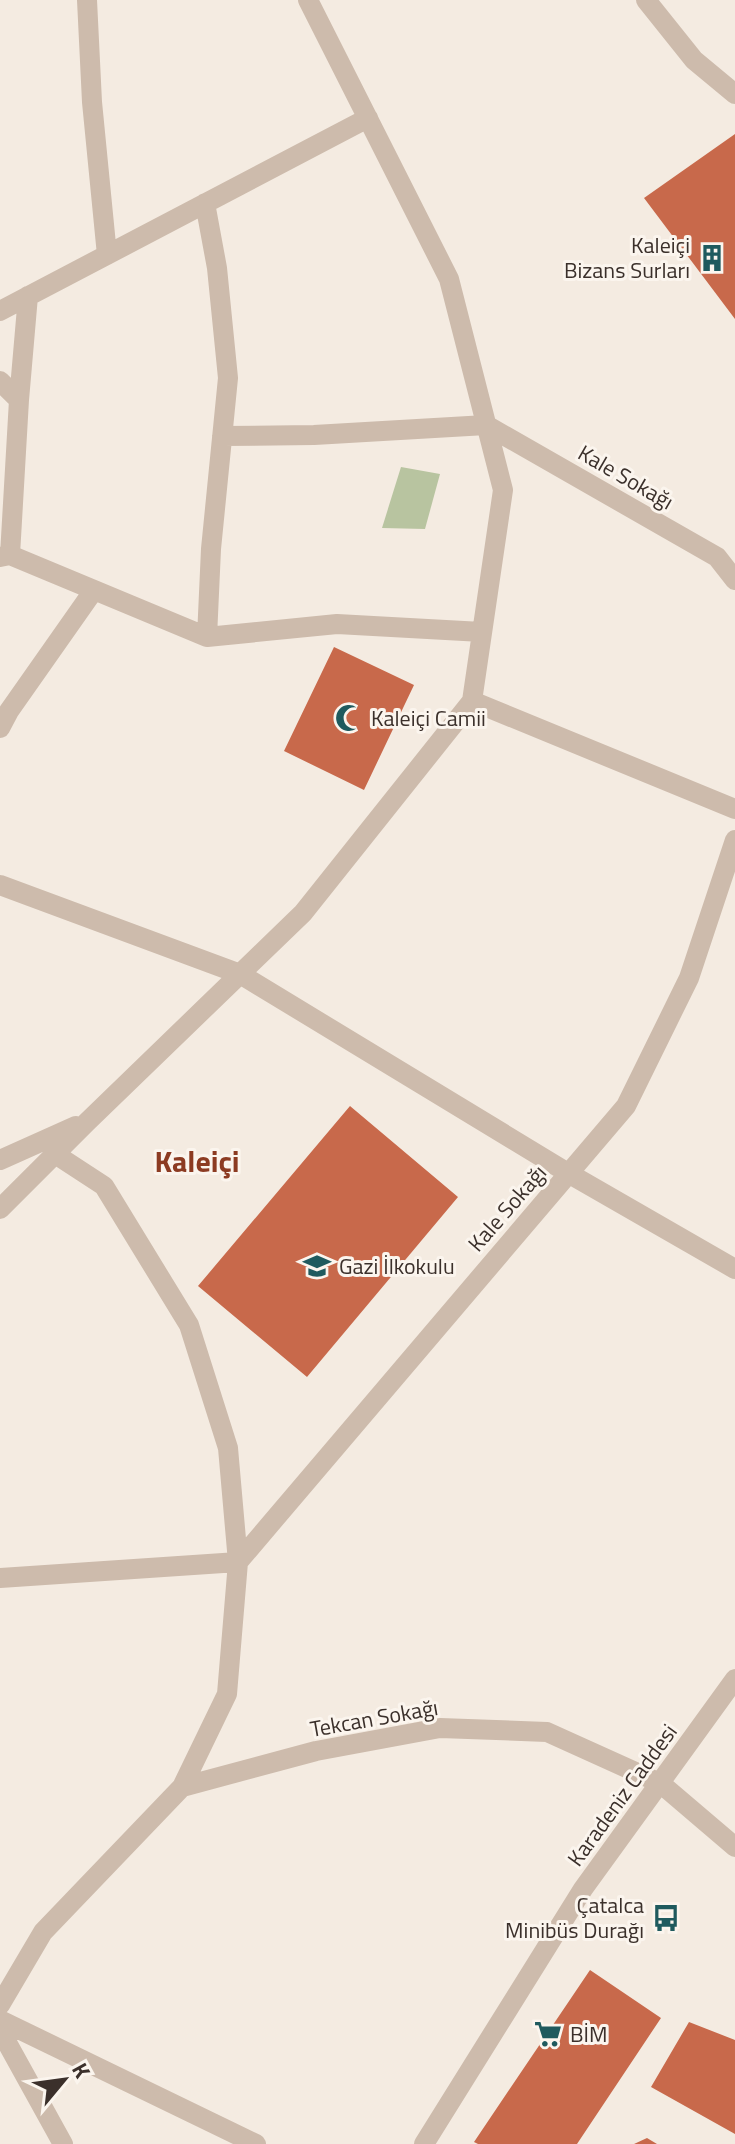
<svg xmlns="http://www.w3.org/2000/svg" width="735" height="2144" font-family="'Titillium Web',sans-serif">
  <rect width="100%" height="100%" fill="#f4ebe1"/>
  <path fill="#b8c4a0" d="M401,467L440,474L425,529L382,528Z"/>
  <path fill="#c8694b" d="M735,134V319L644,198Z
    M334,647L414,685L364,790L284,751Z
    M350,1106L458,1197L307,1377L198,1286Z
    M590,1970L661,2018L577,2144H478L474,2142Z
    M689,2022L735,2040V2134L651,2087Z
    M647,2138L657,2144H634Z"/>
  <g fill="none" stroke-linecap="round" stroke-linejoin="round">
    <path stroke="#cdbbac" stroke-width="20" d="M87,0L92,102L107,255
      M646,0L694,60L735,94
      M205,203L217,268L228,378L211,549L207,637
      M0,311L368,118
      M0,381L19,400
      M222,436L314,435L486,425L717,557L735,580
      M10,555L19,400L28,296
      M0,557L10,555L207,637L337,624L482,632
      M472,701L735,809
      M0,728L9,711L94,590
      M0,885L240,974L568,1173L735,1269
      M0,1160L76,1126
      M0,1209L87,1122L303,913L472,701L503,490L449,279L308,0
      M0,1578L238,1562L626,1106L689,978L735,840
      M182,1787L316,1751L440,1728L547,1732L660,1783L735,1847
      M0,2005L43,1932L182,1787L227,1694L238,1562L228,1448L189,1325L104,1186L55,1154
      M0,2020L256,2144
      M0,2030L63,2144
      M424,2144L583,1889L735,1679"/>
  </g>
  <defs>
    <g id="building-bare" transform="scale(2.16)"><path d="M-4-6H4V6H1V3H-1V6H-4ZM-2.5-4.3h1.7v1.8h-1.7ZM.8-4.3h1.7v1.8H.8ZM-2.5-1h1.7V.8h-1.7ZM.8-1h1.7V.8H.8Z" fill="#1f5a5e" stroke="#fbf5ee" stroke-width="2.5" paint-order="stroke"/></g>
    <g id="mosque-bare" transform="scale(2.16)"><path d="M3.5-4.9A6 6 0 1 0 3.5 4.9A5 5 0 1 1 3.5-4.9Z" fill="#1f5a5e" stroke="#fbf5ee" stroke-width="2.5" paint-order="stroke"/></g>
    <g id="school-bare" transform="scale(2.16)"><path d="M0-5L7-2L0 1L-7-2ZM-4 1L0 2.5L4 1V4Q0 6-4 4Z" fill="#1f5a5e" stroke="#fbf5ee" stroke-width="2.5" paint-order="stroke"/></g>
    <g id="bus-bare" transform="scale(2.16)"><path d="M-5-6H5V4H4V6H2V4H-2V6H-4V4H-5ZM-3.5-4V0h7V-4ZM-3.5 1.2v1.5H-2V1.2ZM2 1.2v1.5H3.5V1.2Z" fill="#1f5a5e" stroke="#fbf5ee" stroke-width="2.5" paint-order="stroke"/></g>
    <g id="supermarket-bare" transform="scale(2.16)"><path d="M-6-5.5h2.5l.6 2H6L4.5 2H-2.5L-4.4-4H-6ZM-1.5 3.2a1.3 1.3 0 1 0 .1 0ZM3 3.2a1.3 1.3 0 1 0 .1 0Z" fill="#1f5a5e" stroke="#fbf5ee" stroke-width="2.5" paint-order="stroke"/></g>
  </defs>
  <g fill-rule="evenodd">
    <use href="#building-bare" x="712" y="258"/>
    <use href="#mosque-bare" x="349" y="718"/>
    <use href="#school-bare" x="317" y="1266"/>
    <use href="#bus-bare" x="666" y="1918"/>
    <use href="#supermarket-bare" x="548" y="2034"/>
  </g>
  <g text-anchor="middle" stroke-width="6" stroke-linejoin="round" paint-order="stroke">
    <g font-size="22" fill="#3b302b" stroke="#fbf5ee" text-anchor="start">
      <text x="690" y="253" text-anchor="end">Kaleiçi<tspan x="690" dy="25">Bizans Surları</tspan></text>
      <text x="371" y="726">Kaleiçi Camii</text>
      <text x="339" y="1274">Gazi İlkokulu</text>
      <text x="644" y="1913" text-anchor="end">Çatalca<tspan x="644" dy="25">Minibüs Durağı</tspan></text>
      <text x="570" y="2042">BİM</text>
    </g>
    <g font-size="22" fill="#3b302b" stroke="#fbf5ee">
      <text transform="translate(626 477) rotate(30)" y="8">Kale Sokağı</text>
      <text transform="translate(507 1208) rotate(-49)" y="8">Kale Sokağı</text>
      <text transform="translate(374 1718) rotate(-10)" y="8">Tekcan Sokağı</text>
      <text transform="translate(622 1795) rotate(-54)" y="8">Karadeniz Caddesi</text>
    </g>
    <g font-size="30" font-weight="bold" fill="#8c3b22" stroke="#fbf5ee">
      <text x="197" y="1172">Kaleiçi</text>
    </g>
  </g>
  <g transform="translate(64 2080) rotate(61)" stroke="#fbf5ee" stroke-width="6" paint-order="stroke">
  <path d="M0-6L14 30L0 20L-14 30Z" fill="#3b302b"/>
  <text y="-12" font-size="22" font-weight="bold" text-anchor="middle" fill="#3b302b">K</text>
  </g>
</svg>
